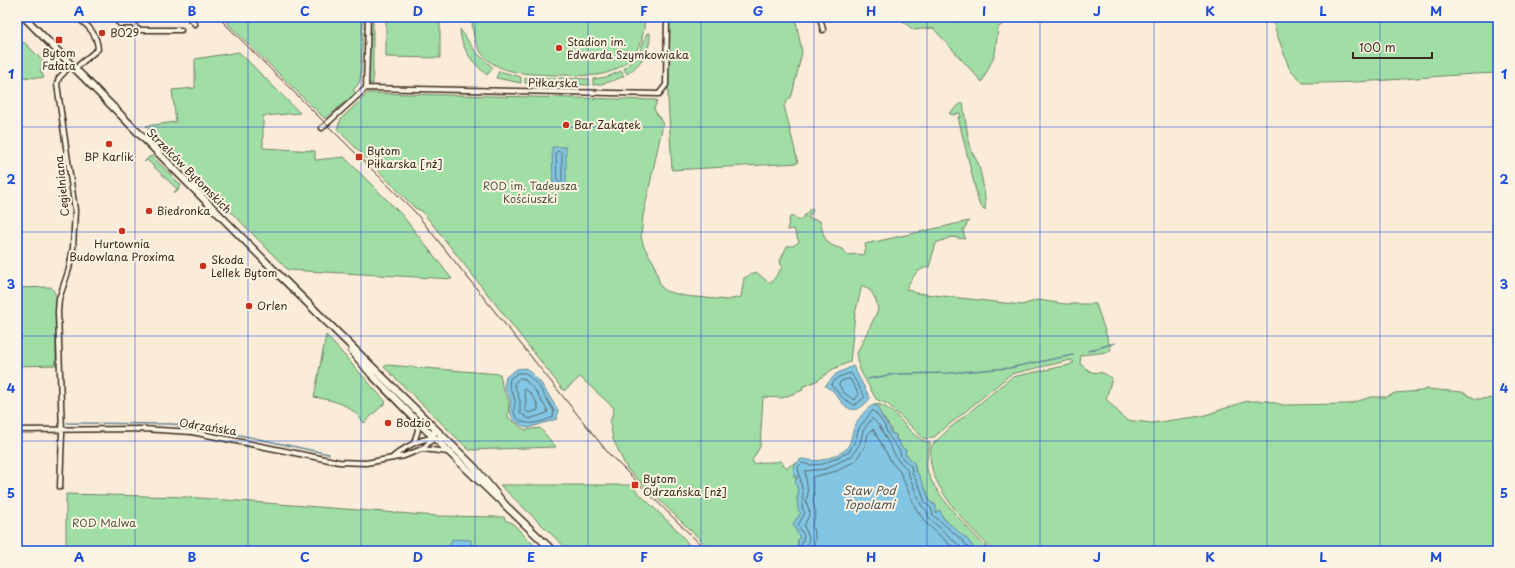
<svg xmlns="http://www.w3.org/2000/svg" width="1515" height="568" font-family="'Playpen Sans',sans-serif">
  <rect width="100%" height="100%" fill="#faecd8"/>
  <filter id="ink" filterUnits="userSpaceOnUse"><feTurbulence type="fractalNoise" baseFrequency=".025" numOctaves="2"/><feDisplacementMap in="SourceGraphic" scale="8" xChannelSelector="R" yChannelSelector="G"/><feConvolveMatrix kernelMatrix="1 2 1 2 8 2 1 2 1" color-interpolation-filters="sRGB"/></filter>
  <g filter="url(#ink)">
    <path fill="#a0dea6" stroke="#6e8462" d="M221,17H363L361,74L359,83L353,90L356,93L325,119L229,25L227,20H224Z
      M368,17H373V84L366,83Z
      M386,17H440V58L386,57Z
      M472,17H644C647,46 627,71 597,75C584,76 570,75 557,75C514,74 472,73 472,17Z
      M668,17H795L802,52L792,95L784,105L798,163L672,170L668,98Z
      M899,17L938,22L982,20L984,17H1021L1006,21L998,28L995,54L982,82L933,28L913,30C909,25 903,23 899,17Z
      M1271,17H1498V73C1433,75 1368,84 1303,83L1289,68Z
      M460,29L475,51L493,68L487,75C472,62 461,49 460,29Z
      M647,33H650C651,51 641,64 627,74L624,69L639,53Z
      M24,42L46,64L40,69L44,78L17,77V50Z
      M239,52L300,113L263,116V148L315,151V160L344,157L402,215L452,279L288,270L146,126L176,122L172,90L195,88V59Z
      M499,71L521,77V83L496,78Z
      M621,71L624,76C614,81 604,84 593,85V79L607,77Z
      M525,78H555V84L525,83Z
      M559,78L589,79V85L559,84Z
      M368,93L657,100L654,109L663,124L643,216L641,237L644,247L654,263L660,285L665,291L685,296L727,300L741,297L744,278L756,272L768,282H772L782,267L780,261L787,246H793L799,242L794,229L787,230L790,217L793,216L798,220H801L811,208L813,210L808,218L820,221C824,237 824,245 843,249L847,255L857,254L863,255L866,249L865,244L969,221L963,230L965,239L951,237L936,243L929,267C916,269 912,278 906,289L916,293L1022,305L1037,300L1066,304H1096L1111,349L1109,352L1081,355L1080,364L1091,372L1103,373L1112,378L1106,399L1126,420L1152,423L1202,416L1247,401H1267L1283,405L1349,404L1371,397H1387L1395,393L1421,391L1427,389L1462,392L1476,399L1498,398V551H993C971,528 920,480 932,445L951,427L1012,377L1069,365L1074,362L1071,360L1011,374L934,437L924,439L889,405L876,399L860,370L857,353L878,310L876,300L871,291L862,285L855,314L850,362L833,369L818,380L802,387L803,390L782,398L763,397L760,447L752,460L754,464C762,461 771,463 780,461L787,468L796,462L794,466L799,495L797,497L798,507L801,513L794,523L800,538L798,539L797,548L800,551H712L627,469L613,439L610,423L614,408L580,377L564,391L422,211L415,208L337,129L341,119Z
      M963,102C965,118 967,134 971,149C972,154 976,158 978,163C981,172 987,201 985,210L979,204L958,117H961L960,113L952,115L949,113Z
      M152,156L181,185L177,192H174L177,189L147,160L144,162L149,157Z
      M51,287L56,295V365L17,366V288Z
      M326,335L386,402L364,423C348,403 339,402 314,397Z
      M387,365L500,374L502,386L509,401L508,417L525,430L540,428L556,447L469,450L384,367Z
      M876,404C899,407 907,438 930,443C929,451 926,459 927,468C929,489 974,535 990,551H976C966,536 949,527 939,512L936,513L935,504L929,502L927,492L916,472L914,463L905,455V450L901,447L899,441L896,440V435L891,433V428L874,405Z
      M500,485H630L677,530L694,551H569Z
      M66,494L186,497L437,516L504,517L506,521L511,522L540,551H66Z"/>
    <path fill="#82c6e3" stroke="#668894" d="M552,147H566V187H553Z
      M853,366L870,398C868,402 865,404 861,407C848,416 840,399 833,391C831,389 827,388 825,386L836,374Z
      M526,368L541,383L558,410L557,419L528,428C515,423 507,416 511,401L504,386L506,377L517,369Z
      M874,405L879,407C878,416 890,424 891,433L896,435V440L899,441L901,447L906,450L905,455L908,456L914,463L916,472L919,475L929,498V501L936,506V513L940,510L943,518L967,539L976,551H800L798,549V539L800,538L793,524L801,513L798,510L797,496L799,495L795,480L797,479V476L794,477V466L801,459C808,459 814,462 822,460C829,458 841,454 847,448C851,442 851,437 853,431C856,422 865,408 874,405Z
      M452,539L471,540L472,548H450V542H452Z"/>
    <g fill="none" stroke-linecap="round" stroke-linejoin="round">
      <path stroke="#57686d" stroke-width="1" d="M558,151L562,153V181L560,183L557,181L556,153Z
        M518,373H525L538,385L554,411L553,417C542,422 523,429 515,415C512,410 516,405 515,400C513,391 507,388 510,379Z
        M851,373L865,397L855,405L845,400L831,385L837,378Z
        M520,378H523L534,389L548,411L547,413L529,419L520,413V400L514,384Z
        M847,379H850L859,395L854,400L844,393L839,385L840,382Z
        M525,389C531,392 539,404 538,410L529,413L525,410L526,400L524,391Z
        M802,551L801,546L804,536L798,525L805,513L802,507L803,494L798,467L802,463L810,465L823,464L849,452L855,441L859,428L873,410L884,424L888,435L900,451L901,457L911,466L912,473L921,490L925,503L931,508L933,515L962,540L971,551
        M807,551L809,537L804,526L810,513L806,501L808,494L805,471L825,469L852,456L860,443L863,431L872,418L880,427L897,459L906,468L921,505L927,511L929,518L965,551
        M813,551L815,536L812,526L816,513L813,502L814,494L812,477L837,471L855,461L865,446L868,434L873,429L892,463L900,472L916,509L926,523L957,551"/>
      <path stroke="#668894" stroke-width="1.5" d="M1088,351L1115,343
        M868,379L895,374L948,373L1009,368L1073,355
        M67,423L173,424L235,434L329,454"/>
      <g stroke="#3b2a1e" stroke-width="7">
        <path id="street" d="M75,17C88,24 97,35 98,49L79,65L76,70
          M113,17L120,24H134L137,30H181
          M188,17L195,24
          M820,17L823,30
          M366,88L368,17
          M322,128L366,88L659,94L666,85L667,17
          M17,430L143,429L192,432L339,462L366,463L404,456L422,449L434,438V427
          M414,443L418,430L416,422
          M423,449L448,452
          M393,457C406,446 428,433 445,440
          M60,487L62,433L58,312L59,299L69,269L73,248L75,210L57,84L59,78L71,65"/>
      </g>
      <g stroke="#3b2a1e" stroke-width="9">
        <path id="secondary" d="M24,17L273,269L475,468L506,506
          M352,351L371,374L421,425L497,498
          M504,504L553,551"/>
      </g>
      <use href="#street" stroke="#fcf5e5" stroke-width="4"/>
      <use href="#secondary" stroke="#fcf5e5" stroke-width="6"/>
      <path stroke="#3b2a1e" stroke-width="1" d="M218,17L415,212L609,454L707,551"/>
    </g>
  </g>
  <path fill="none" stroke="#1d4ed8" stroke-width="1" stroke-opacity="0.55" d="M135,17V551M248,17V551M361,17V551M475,17V551M588,17V551M701,17V551M814,17V551M927,17V551M1040,17V551M1154,17V551M1267,17V551M1380,17V551M17,127H1498M17,232H1498M17,336H1498M17,441H1498"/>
  <g fill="#c8321e" stroke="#fcf5e5" stroke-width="1.5">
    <circle cx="102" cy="33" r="4"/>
    <rect x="55" y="36" width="8" height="8" rx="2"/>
    <circle cx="559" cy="48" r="4"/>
    <circle cx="566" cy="125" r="4"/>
    <circle cx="109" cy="144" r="4"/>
    <rect x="355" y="153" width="8" height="8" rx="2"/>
    <circle cx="149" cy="211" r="4"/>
    <circle cx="122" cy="231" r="4"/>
    <circle cx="203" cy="266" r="4"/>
    <circle cx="249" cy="306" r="4"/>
    <circle cx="388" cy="423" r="4"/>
    <rect x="631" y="481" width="8" height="8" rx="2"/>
  </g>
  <g text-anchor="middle" stroke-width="4" stroke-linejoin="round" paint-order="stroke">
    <g font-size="11" fill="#3b2a1e" stroke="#fcf5e5" text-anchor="start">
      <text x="110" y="37">B029</text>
      <text x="567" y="46">Stadion im.<tspan x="567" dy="13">Edwarda Szymkowiaka</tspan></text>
      <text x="59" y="57" text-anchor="middle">Bytom<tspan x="59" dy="13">Fałata</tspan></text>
      <text x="574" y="129">Bar Zakątek</text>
      <text x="367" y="155">Bytom<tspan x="367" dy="13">Piłkarska [nż]</tspan></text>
      <text x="109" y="161" text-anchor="middle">BP Karlik</text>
      <text x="157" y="215">Biedronka</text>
      <text x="122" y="248" text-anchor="middle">Hurtownia<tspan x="122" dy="13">Budowlana Proxima</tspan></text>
      <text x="211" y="264">Skoda<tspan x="211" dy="13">Lellek Bytom</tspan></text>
      <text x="257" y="310">Orlen</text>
      <text x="396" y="427">Bodzio</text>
      <text x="643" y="483">Bytom<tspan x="643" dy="13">Odrzańska [nż]</tspan></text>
    </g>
    <g font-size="11" fill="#3b2a1e" stroke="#fcf5e5">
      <text transform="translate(553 83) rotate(1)" y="4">Piłkarska</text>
      <text transform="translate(189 171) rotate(45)" y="4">Strzelców Bytomskich</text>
      <text transform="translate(62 186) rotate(-96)" y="4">Cegielniana</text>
      <text transform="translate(208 427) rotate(9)" y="4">Odrzańska</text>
    </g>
    <g font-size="11" fill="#545740" stroke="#fcf5e5">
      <text x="530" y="190">ROD im. Tadeusza<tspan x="530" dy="13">Kościuszki</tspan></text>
      <text x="104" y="527">ROD Malwa</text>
    </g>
    <g font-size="12" font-style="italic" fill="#505959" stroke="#fcf5e5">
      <text x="869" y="495">Staw Pod<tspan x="869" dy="14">Topolami</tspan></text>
    </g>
  </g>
  <rect width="1515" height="568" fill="none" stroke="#fcf5e5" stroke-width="44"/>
  <path d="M1353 52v6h79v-6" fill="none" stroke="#3b2a1e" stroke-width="2"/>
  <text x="1359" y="52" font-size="12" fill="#3b2a1e" stroke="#fcf5e5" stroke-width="3" paint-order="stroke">100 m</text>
  <rect x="22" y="22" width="1471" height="524" fill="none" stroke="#1d4ed8" stroke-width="1.5"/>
  <g font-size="13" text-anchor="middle" font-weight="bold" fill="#1d4ed8">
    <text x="79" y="16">A</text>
    <text x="192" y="16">B</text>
    <text x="305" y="16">C</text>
    <text x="418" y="16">D</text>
    <text x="531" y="16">E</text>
    <text x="644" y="16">F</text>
    <text x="758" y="16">G</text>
    <text x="871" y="16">H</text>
    <text x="984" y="16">I</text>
    <text x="1097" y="16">J</text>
    <text x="1210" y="16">K</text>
    <text x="1323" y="16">L</text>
    <text x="1436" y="16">M</text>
    <text x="11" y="79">1</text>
    <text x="1504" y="79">1</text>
    <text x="11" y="184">2</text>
    <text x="1504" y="184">2</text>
    <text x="11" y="289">3</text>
    <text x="1504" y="289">3</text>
    <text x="11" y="393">4</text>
    <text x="1504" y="393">4</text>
    <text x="11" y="498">5</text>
    <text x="1504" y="498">5</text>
    <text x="79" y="562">A</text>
    <text x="192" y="562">B</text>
    <text x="305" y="562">C</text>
    <text x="418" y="562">D</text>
    <text x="531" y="562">E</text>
    <text x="644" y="562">F</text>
    <text x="758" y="562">G</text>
    <text x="871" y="562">H</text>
    <text x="984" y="562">I</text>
    <text x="1097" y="562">J</text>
    <text x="1210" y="562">K</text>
    <text x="1323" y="562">L</text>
    <text x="1436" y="562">M</text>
  </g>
</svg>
